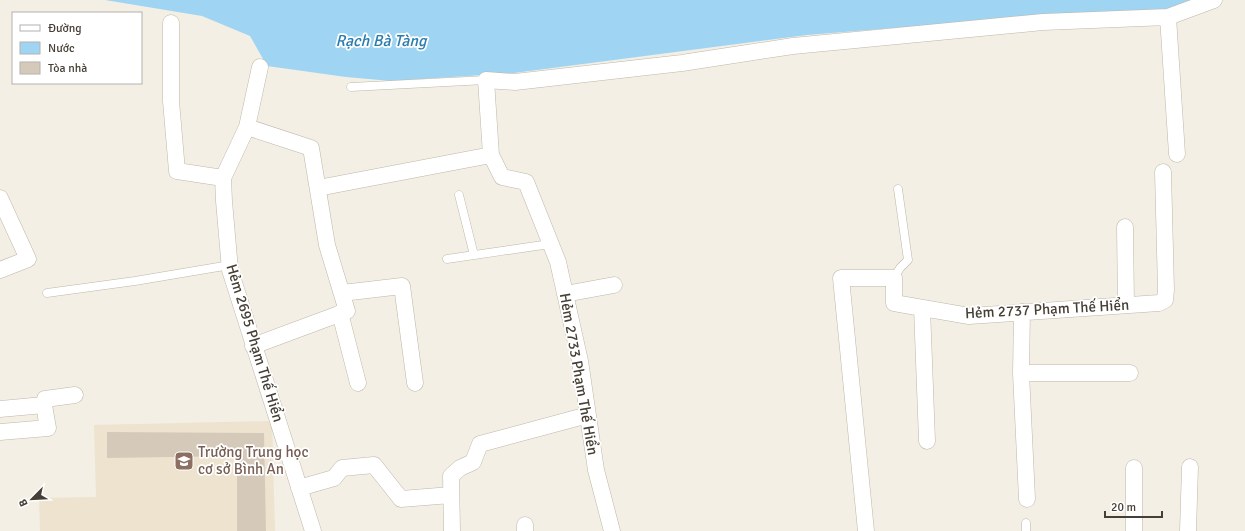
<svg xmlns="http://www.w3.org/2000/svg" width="1245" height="531" font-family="Signika,sans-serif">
  <rect width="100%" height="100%" fill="#f3efe5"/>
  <path fill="#ede3cf" d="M272,421L275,531H40L39,498L96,497L94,425Z"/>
  <path fill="#9fd5f3" d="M105,0H1207L1156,11L1029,17L807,35L514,73L391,81L346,77L267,66L250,36L202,16Z"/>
  <path fill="#d5caba" d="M107,432L264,433L266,531H237V456L107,458Z"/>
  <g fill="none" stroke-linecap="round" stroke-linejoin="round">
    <g stroke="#bfb6a8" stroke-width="9">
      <path id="lane" d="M351,87L486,80
        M459,195L474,255
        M447,259L550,244
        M894,278L900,268L908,260L898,189
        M47,293L135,281L230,265
        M1026,531V523"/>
    </g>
    <g stroke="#bfb6a8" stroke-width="17">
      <path id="street" d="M1168,17L1177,154
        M171,23V101L177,171L223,178L224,201L230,270L313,531
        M247,127L311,148L327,245L347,311L253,346
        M223,178L247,127L260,67
        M318,188L491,155
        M0,198L28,259L0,270
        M1125,227L1126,305
        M342,293L402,286L415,383
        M565,294L614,285
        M922,308L927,441
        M1022,312L1021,373L1027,499
        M340,313L358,383
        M1021,373H1130
        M0,409L44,405L45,399L75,395
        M0,432L48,428L44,405
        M1134,468V531
        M299,488L334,478L342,468L374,465L401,499L451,495
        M525,525V531
        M452,531L451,476L460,468L473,462L480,444L588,415
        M612,531L596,470L580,361L558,262L526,182L502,177L491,155L486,80L515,82L682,63L793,46L1043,22L1168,17L1214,0
        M866,531L841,278H894V303L969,316L1159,303L1165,300L1166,290L1163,172
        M1188,531L1190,467"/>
    </g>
    <use href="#lane" stroke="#fff" stroke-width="8"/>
    <use href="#street" stroke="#fff" stroke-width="16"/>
  </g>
  <defs>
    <g id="school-square" transform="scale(1)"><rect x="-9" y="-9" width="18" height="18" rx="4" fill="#8d6e63" stroke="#fff"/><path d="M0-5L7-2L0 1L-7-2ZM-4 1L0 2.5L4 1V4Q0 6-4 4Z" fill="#fff"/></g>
  </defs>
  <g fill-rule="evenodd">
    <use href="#school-square" x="184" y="461"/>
  </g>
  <g text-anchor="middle" stroke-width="3.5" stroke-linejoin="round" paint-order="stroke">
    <g font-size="15" fill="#463f35" stroke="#fff">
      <text transform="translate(1047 309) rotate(-3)" y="5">Hẻm 2737 Phạm Thế Hiển</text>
      <text transform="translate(255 343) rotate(73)" y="5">Hẻm 2695 Phạm Thế Hiển</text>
      <text transform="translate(579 374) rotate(80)" y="5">Hẻm 2733 Phạm Thế Hiển</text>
    </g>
    <g font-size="15" fill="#785e54" stroke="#fff" text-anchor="start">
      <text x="198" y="457">Trường Trung học<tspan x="198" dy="17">cơ sở Bình An</tspan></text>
    </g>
    <g font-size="16" font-style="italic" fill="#297cae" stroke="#fff">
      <text x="381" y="46">Rạch Bà Tàng</text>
    </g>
  </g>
  <rect x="12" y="12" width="130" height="72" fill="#ffffff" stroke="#b5b2ae"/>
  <rect x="20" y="25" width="20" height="6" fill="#ffffff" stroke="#b5b2ae"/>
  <text x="48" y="32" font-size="12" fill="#463f35">Đường</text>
  <rect x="20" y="42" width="20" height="12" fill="#9fd5f3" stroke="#b5b2ae"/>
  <text x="48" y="52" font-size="12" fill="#463f35">Nước</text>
  <rect x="20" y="62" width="20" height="12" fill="#d5caba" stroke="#b5b2ae"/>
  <text x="48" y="72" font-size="12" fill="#463f35">Tòa nhà</text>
  <g transform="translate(32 499) rotate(246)" stroke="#ffffff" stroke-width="3" paint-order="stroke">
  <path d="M0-3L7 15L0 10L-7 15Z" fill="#463f35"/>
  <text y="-6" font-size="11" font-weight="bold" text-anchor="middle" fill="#463f35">B</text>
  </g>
  <path d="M1105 511v6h57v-6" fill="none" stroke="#463f35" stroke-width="2"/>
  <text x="1111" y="511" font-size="12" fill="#463f35" stroke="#ffffff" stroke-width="3" paint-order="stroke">20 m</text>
</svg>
